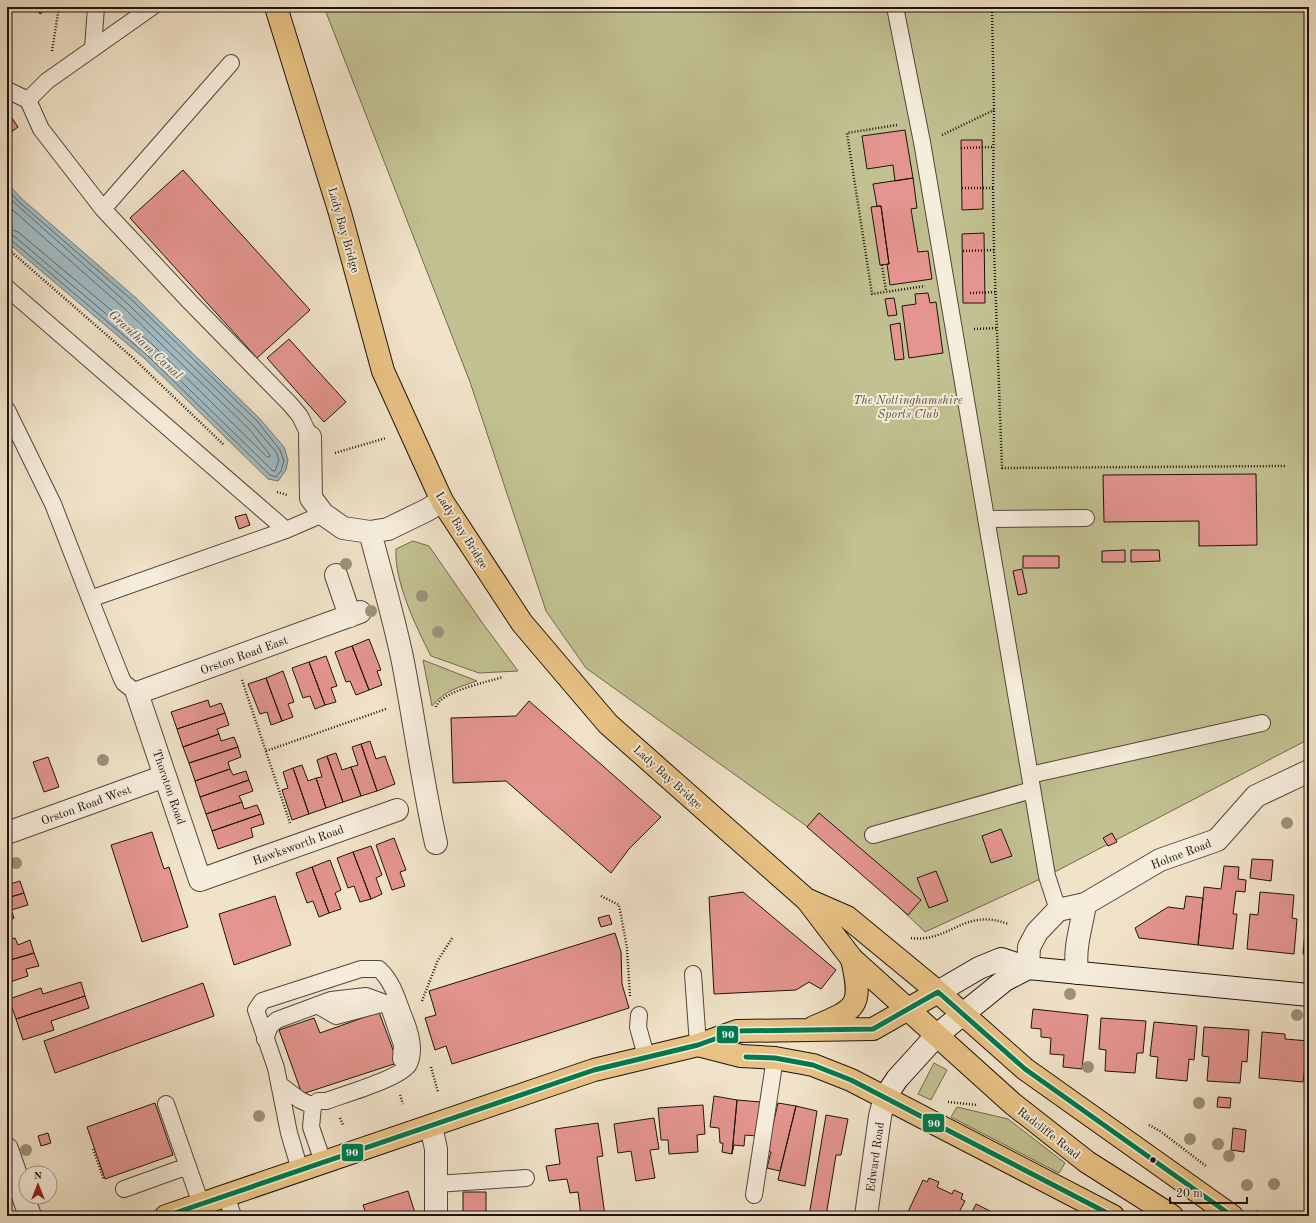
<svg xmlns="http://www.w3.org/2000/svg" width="1316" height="1223" font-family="'Old Standard TT',serif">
  <rect width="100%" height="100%" fill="#f1e3c9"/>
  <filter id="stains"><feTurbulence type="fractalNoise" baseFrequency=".005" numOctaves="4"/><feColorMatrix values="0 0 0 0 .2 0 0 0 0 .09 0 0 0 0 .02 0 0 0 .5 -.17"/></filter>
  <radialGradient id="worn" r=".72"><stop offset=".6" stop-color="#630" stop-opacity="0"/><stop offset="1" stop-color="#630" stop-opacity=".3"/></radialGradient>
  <path fill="#c2c191" stroke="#706a4f" d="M324,7H1309V739L1047,876L925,932L840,850L586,668L546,611L470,382Z
    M413,541L429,546L481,621L518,671L479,673L431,656C416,627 394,581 396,549Z
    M423,660L477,681C459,687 444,691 432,706Z
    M934,1063L947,1070L931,1100L918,1094Z
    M957,1107L1008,1119L1065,1163L1059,1173L951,1117Z"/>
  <path fill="#a1bbc2" stroke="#6d787a" d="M7,183L22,199L136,298L260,419L284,447L288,460L286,470L278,481L268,479L144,358L7,242Z"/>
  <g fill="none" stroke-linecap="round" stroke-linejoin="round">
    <path stroke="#606768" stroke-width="1" d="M7,189L19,202L133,301L257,421L280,450L284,461L281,471L276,477L270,475L147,355L11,240L7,239
      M7,196L129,305L253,425L276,452L279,460L275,471H273L150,351L14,236L7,234
      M7,205L125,309L249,429L270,455V457H267L154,346L18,232L7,228"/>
  </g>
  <path fill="#e4958f" stroke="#1e130d" d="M35,7H49L40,14Z
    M12,118L18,127L7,135V121Z
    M905,130L913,178L895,181L893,165L867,169L862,136Z
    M961,140H982L983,209L962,210Z
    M183,170L310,310L257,358L130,218Z
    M913,178L917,208L911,209L918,252L928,251L932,279L890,285L887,264H889L881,206H877L873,184Z
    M881,206L889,264L880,265L871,207Z
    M984,233L985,303H963L962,234Z
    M928,293L930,303L936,302L943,353L909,358L902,306L916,304L915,294Z
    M894,298L897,315L888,316L885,299Z
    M900,323L904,359L895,360L890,325Z
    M289,339L346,402L324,422L267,358Z
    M1256,474L1257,545L1199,546V521L1104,522L1103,475Z
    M246,514L250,525L239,529L235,517Z
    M1125,550V562H1102V551Z
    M1131,550H1159L1160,561L1131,562Z
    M1023,556H1059V568H1023Z
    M1022,569L1027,593L1018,595L1013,571Z
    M369,639L381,670L377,671L382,685L369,690L352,646Z
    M352,646L369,690L356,695L350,681L346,682L335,652Z
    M326,656L337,686L331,688L336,702L325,705L309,662Z
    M309,662L325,705L315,709L310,696L303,698L292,668Z
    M283,671L294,702L288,704L293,717L282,721L266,678Z
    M266,678L282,721L271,725L267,712L260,714L248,684Z
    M208,700L210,707L221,703L225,713L177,729L171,712Z
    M529,701L661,817L629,849L611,873L506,781L453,783L451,718L516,716Z
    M225,713L229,725L217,729L219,734L183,747L177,729Z
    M219,734L221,741L234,737L238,747L189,763L183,747Z
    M370,741L376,759L385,756L395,784L377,791L361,744Z
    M361,744L377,791L361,796L351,767L358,765L352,747Z
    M238,747L241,757L228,762L230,769L195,781L189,763Z
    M336,753L342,770L351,767L361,796L343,802L327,756Z
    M327,756L343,802L326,808L316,778L322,777L317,760Z
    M48,757L59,787L44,792L33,762Z
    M302,765L308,781L316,778L326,808L309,814L293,768Z
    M293,768L309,814L292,820L282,790L288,788L283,772Z
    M230,769L233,775L246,771L249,780L200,797L195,781Z
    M249,780L253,791L239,796L242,802L206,814L200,797Z
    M242,802L244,809L257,805L261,814L212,831L206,814Z
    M819,813L921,900L908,915L807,827Z
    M261,814L264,824L251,828L253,837L218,849L212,831Z
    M1001,829L1012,856L991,863L982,836Z
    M152,832L164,869L169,867L188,927L142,942L111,845Z
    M1112,833L1117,842L1108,846L1103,838Z
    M394,838L406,870L400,872L405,886L392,890L376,845Z
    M371,846L382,875L376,878L382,894L371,899L353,852Z
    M353,852L371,899L360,902L354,886L348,888L337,858Z
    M1252,859L1273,860L1271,881L1250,878Z
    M330,860L341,890L335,893L341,909L329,913L312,867Z
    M1224,866L1239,867L1238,879L1246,880L1245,892L1236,891L1233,914H1237L1233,949L1198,945L1204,887L1221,889Z
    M312,867L329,913L319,917L313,901L307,903L296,873Z
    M936,871L948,901L929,908L917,878Z
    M20,881L24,893L7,898V885Z
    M743,892L836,970L821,989L809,982L796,990L714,994L709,897Z
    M1260,892L1294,895L1292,918L1297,919L1294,954L1247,949L1250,914L1258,915Z
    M24,893L28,905L11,910L14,918L7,920V898Z
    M275,896L291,945L234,965L219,914Z
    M1186,896L1203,898L1198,945L1139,938L1135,928L1168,907L1184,909Z
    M609,915L612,924L601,927L598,918Z
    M1306,921H1309V955L1303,954Z
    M615,933L621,952L622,984L629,1008L452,1064L446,1046L435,1050L425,1018L436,1015L429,991Z
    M15,938L18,945L30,940L34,953L7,961V940Z
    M34,953L39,966L26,969L28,976L7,983V961Z
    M81,982L85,996L16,1019L9,999L41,988L43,994Z
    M203,983L214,1016L55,1073L44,1041Z
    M85,996L89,1008L51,1021L54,1030L23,1040L16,1019Z
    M1033,1009L1088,1015L1082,1069L1063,1067L1064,1055L1050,1054L1051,1038L1041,1037V1029L1031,1028Z
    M379,1012L396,1058L394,1064L302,1094L279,1030L314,1018L320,1033Z
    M1101,1018L1146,1021L1143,1053H1137L1135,1073L1105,1071L1106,1050L1099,1049Z
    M1154,1022L1197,1026L1194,1060L1189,1059L1187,1081L1156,1078L1158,1057L1150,1056Z
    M1204,1027L1249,1030L1247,1062L1242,1061L1240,1083L1207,1081L1209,1057L1202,1056Z
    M1262,1032L1285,1034V1039L1309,1041L1307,1066H1305L1303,1082L1259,1078Z
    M714,1096L737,1100L732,1154L722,1152L723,1143H720L719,1128L710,1127Z
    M1218,1097L1231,1098L1230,1108L1217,1107Z
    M737,1100L761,1102L757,1136L745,1135L744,1146L734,1145L732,1154Z
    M155,1103L173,1155L105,1179L87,1127Z
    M778,1103L796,1106L780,1171L767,1168L771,1152L767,1150Z
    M703,1105L705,1134L697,1135L698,1152L669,1154L668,1140H661L658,1108Z
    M796,1106L817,1111L805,1186L778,1180Z
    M826,1115L848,1119L841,1155H836L826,1216H809Z
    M654,1118L659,1149L650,1150L655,1178L636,1181L631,1151L618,1153L614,1124Z
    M598,1123L603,1156L597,1157L605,1216H581L578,1192L570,1193L567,1179L549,1181L546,1166L560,1164L555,1129Z
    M1233,1128L1246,1130L1244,1152L1231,1150Z
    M48,1133L51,1143L41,1146L38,1136Z
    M929,1178L939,1182L937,1187L952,1194L954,1190L963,1194L961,1199L965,1201L957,1216H906L923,1180L927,1182Z
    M408,1191L416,1216H367L363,1205Z
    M463,1192H486V1216H463Z
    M976,1204L1000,1216H970Z
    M360,1212L362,1216H348Z"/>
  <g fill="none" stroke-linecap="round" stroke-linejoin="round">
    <g stroke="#53473c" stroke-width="18">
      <path id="lane" d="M152,7L47,81L28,100L41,129L103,209L190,302L290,404L300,416L310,437
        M895,7L922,142L1047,876L1058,910
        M93,48L96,7
        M7,90L28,100
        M103,209L231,63
        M7,288L286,530
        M7,410L53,504L90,599L286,530L323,514
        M986,519L1086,518
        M90,599L121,677L124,683L137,693
        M1030,775L1262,723
        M873,835L1032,790
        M693,974L698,1045
        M317,1005L336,1016L385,1003L389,1007L402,1045L401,1059
        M639,1015L638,1027L646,1056
        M265,1039L270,1026L277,1020L331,1000L366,996L385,1003
        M280,1085L300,1100L313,1106
        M166,1104L201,1204
        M300,1170L289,1133L276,1068L256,1010L262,1001L361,969H379C393,982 397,999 404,1017C410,1031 416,1049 409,1064C402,1078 342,1095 326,1101H318L313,1106L311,1127L323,1162
        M436,1184L526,1178
        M124,1189L188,1166
        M226,1195L233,1216
        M754,1195L775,1058"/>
    </g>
    <g stroke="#53473c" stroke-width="24">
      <path id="street" d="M310,437L311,498L323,514L343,528L370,532L388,529L427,510L442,501
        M370,532C381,574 393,615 402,657C414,718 422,781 436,843
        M336,575L350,616
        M360,612L137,693L200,880L397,810
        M7,833L165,776
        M1028,968L1029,947L1037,932L1058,910L1085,904L1160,860L1217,840L1256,796L1309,771
        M1077,973C1074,945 1081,930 1085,904
        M431,1126L436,1149V1216
        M7,1149L30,1216
        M866,1216L880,1116L885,1097"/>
    </g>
    <g stroke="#1e130d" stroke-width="24">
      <path id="secondary" d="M938,992L979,968L1001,959L1028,968L1309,995
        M885,1097L897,1079L937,1035L1005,980L1028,968"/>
    </g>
    <g stroke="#1e130d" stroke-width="24">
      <path id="primary" d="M814,1027C857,1009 863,1007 852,959
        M698,1045L741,1056L775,1058L813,1065L851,1080L1113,1216
        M166,1216L594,1070L698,1045L737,1031L873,1029L938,992"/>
    </g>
    <g stroke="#1e130d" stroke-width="24">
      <path id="highway" d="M276,7L340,213L383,371L442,501L522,623L608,724L807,900L852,959L1013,1104L1087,1162L1172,1216
        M808,900L847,917L938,992L1025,1069L1232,1216"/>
    </g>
    <path stroke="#1e130d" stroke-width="2.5" stroke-dasharray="1 2" stroke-linecap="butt" d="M992,9L994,110L993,188L994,250L1002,468L1286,466
      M52,51L59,7
      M897,125L847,133L872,294L925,286
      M942,135L994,110
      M961,148L993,147
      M962,188H993
      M7,248L133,358L224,445
      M963,251L994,250
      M882,265L886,291
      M970,293L996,292
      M974,329L998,328
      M335,453L386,438
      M277,492L287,495
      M242,680L290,823
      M436,707C441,691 488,682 503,677
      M266,751L386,709
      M601,896L619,905L627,948L630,996
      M911,938C950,943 964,907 1008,924
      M422,1001L438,960L453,937
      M431,1067L438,1092
      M400,1095L403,1104
      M948,1102L977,1105
      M340,1118L343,1125
      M1149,1125L1160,1131L1206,1166
      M93,1149L104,1180
      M1256,1211L1261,1216"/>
    <use href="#lane" stroke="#f6eddc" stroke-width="16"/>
    <use href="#street" stroke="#f6eddc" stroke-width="22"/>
    <use href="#secondary" stroke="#f6eddc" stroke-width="22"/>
    <use href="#primary" stroke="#e8c284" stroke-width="22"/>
    <use href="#highway" stroke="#e8c284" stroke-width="22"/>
    <g stroke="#f6eddc" stroke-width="8">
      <path id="bus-1" d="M746,1057L775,1058L813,1065L851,1080L1113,1216
        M166,1216L594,1070L698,1045L737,1031L873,1029L938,992L1025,1069L1232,1216"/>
    </g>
    <use href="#bus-1" stroke="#007a4d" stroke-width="5"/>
  </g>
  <g fill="#9c927b">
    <circle cx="346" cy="564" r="6"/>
    <circle cx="422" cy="596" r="6"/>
    <circle cx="371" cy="611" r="6"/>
    <circle cx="438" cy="632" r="6"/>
    <circle cx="103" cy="760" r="6"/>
    <circle cx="1287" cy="823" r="6"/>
    <circle cx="16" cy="863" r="6"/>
    <circle cx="1070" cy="994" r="6"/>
    <circle cx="1297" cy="1015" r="6"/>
    <circle cx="1088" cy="1067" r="6"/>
    <circle cx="1199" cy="1103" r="6"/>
    <circle cx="259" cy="1116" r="6"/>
    <circle cx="1190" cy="1139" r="6"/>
    <circle cx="1218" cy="1144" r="6"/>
    <circle cx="26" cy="1150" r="6"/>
    <circle cx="1229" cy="1156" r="6"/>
    <circle cx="1274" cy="1184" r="6"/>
    <circle cx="1247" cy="1185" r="6"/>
  </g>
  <circle fill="#1e130d" stroke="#f6eddc" stroke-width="1.5" cx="1153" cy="1160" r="3.5"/>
  <g text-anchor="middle" stroke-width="4" stroke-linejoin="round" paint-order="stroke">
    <g font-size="12" fill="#1e130d" stroke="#f6eddc">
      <text transform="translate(344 230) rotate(74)" y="4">Lady Bay Bridge</text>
      <text transform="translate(462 530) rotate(58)" y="4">Lady Bay Bridge</text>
      <text transform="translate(244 655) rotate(-20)" y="4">Orston Road East</text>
      <text transform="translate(668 777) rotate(42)" y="4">Lady Bay Bridge</text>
      <text transform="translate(169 787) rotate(71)" y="4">Thoroton Road</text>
      <text transform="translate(86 805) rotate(-20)" y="4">Orston Road West</text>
      <text transform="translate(298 845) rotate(-20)" y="4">Hawksworth Road</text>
      <text transform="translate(1181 854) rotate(-21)" y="4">Holme Road</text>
      <text transform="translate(1049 1133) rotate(38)" y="4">Radcliffe Road</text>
      <text transform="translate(875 1157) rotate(-82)" y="4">Edward Road</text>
    </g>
    <g font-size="12" font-style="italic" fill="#57503b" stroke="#f6eddc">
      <text x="908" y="404">The Nottinghamshire<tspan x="908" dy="14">Sports Club</tspan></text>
    </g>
    <g font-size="13" font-style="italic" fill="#4c4e4c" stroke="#f6eddc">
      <text transform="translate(146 344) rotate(43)" y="5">Grantham Canal</text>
    </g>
  </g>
  <g stroke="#f6eddc" stroke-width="1.5">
    <rect x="716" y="1025" width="23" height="19" rx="4" fill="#007a4d"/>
    <rect x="922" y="1113" width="23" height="20" rx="4" fill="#007a4d"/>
    <rect x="341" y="1143" width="23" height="19" rx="4" fill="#007a4d"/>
  </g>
  <g font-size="11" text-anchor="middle" font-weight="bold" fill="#fff">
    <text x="728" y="1038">90</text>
    <text x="934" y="1127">90</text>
    <text x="352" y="1156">90</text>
  </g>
  <rect width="1316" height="1223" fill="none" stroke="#f1e3c9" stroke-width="24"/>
  <rect x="8" y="8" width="1300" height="1207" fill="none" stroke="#1e130d" stroke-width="2"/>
  <rect x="12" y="12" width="1292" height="1199" fill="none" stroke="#1e130d"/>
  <g transform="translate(38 1185)"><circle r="19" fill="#f6eddc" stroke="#a09689"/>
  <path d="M0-3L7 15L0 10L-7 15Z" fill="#8f2418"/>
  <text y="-6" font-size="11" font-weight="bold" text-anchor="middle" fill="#1e130d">N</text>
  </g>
  <path d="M1170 1197v6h77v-6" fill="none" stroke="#1e130d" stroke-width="2"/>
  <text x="1176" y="1197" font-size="12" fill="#1e130d" stroke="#f6eddc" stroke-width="3" paint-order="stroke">20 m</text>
  <rect width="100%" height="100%" filter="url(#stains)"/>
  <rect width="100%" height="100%" fill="url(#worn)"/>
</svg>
